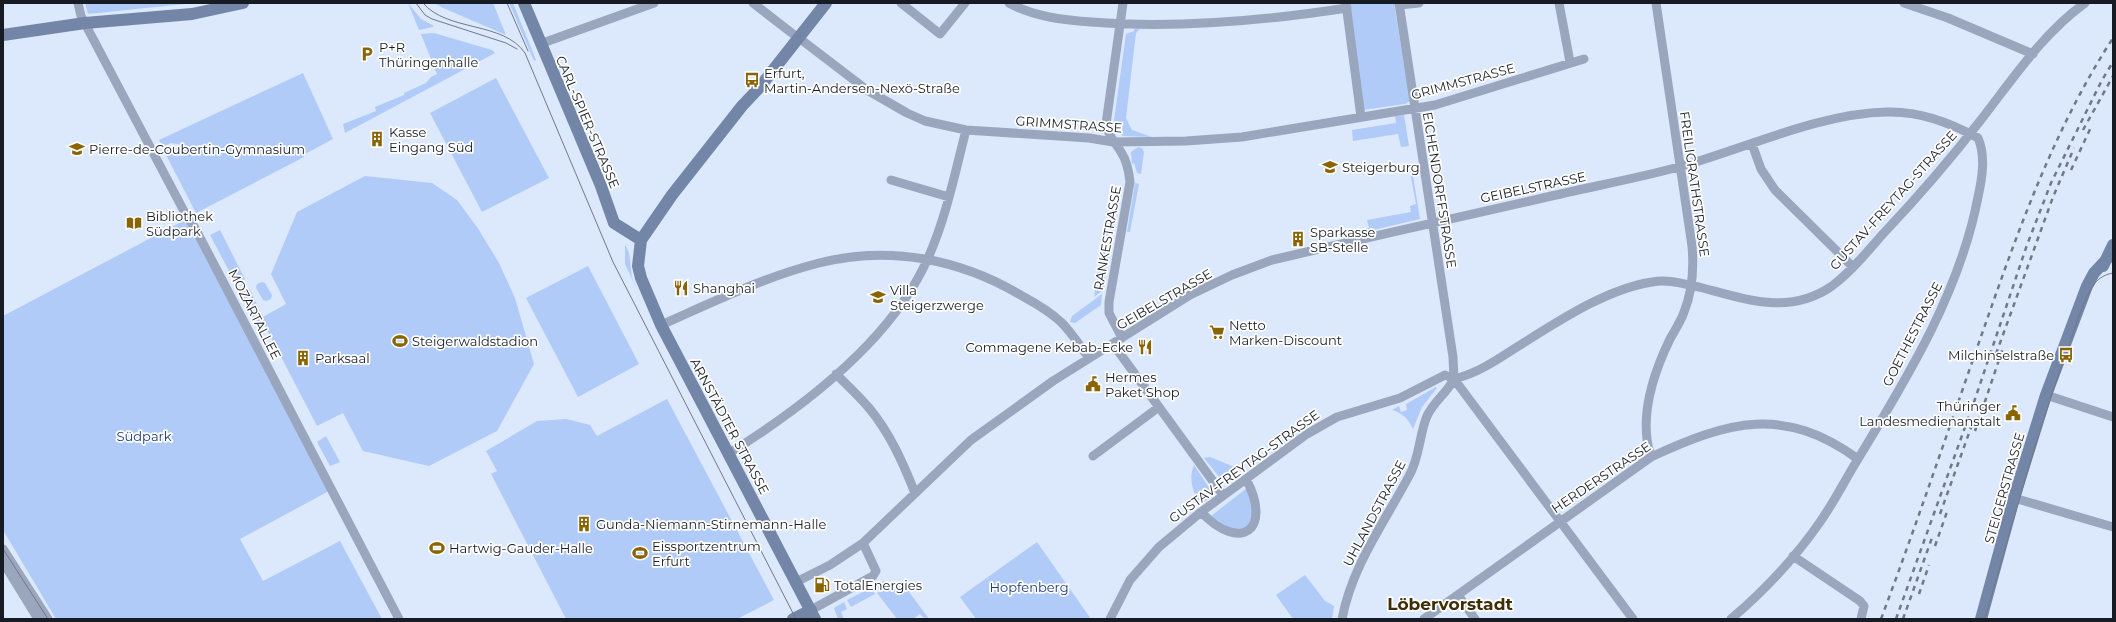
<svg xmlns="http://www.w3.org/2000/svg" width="2116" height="622" font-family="Montserrat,sans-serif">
  <rect width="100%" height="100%" fill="#dce8fb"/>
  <path fill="#b1cbf9" d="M85,3H194L88,14Z
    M408,3L421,19L434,26L433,27L419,30Z
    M434,3H493L506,35L443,8Z
    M509,3H513L536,60L534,61Z
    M1349,3H1394L1410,101L1405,104L1363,110Z
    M1134,29H1140L1136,33L1126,118L1132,130L1152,137L1123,136L1118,131L1114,120L1126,34L1134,31Z
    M434,33L492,50L495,53L345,133L343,124L376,111L375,107L404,95V93L426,83L431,77L437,74L421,34Z
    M303,73L333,139L305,154L304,157L196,213L164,151L171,147L181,148L182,145L171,143L163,147L159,140Z
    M496,78L549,178L482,212L430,113Z
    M1404,115L1409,146L1401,147L1398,134L1353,141L1352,130L1396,123L1395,116Z
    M1138,147L1142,148L1144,152L1141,174L1137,173L1134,163L1132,164L1131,152Z
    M1411,163L1420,219L1365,232L1363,229L1369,228L1367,220L1411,212L1410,206L1416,204L1410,172L1404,173L1406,165Z
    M365,176L432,183L457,200L477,227L499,263L515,298L534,364L497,431L429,466L363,451L343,413L317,426L262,320L255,323L240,293L249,288L263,317L286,304L271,274L297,212Z
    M1135,183L1139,184L1130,232H1127Z
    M183,221L194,230L329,491L240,539L263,581L340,541L382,619H56L3,530V316Z
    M220,230L245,279L236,284L210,235Z
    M1105,233L1112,234L1103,290L1094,297Z
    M625,244L629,253L632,278L639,294L625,264Z
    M588,266L639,364L578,397L526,298Z
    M262,282L265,283L272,295L271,299L266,301L263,300L256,288L257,284Z
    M1102,294L1101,305L1075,323L1070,322L1072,316Z
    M1436,387L1437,388L1422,407L1413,429C1409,420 1403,413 1392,410L1399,406L1401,412L1407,410L1406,404Z
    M667,399L774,600L737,619H566L491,474L497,471L486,451L537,421L566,419L590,425L597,436Z
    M326,436L340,462L330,466L317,442Z
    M1210,457L1232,466L1241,474L1228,483H1224L1204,458Z
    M1194,465L1212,492V496L1200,505C1193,492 1188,479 1194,465Z
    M1247,488L1254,512L1248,527L1231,530L1211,516Z
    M1037,542L1091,619H976L960,597Z
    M1305,575L1325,601L1334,606L1332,619H1293L1276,595Z
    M884,581L886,586L874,592L875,594L851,607L847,600Z
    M901,581L929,619H925L920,614L913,619H897L877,593Z
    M844,602L847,609L841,612L844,619H838L834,608Z"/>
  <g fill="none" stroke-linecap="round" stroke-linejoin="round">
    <path stroke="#99a6bd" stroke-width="9" d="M78,3L81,16L186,215L195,228L399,619
      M753,3L793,34
      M901,3L940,34L965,3
      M1009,3C1034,17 1064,20 1091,22C1177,29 1263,21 1347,8
      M1399,3L1453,357L1454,379
      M1559,3L1570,62
      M1904,3L1948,18L2033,54
      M1346,4L1361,117
      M1399,5L1419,3
      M799,38L867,90L907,113L925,121L966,130L1089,138L1113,142L1186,141L1242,137L1435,105L1584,59
      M540,44L654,3
      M1752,144L1761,169L1775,190L1853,267
      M891,180L949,197
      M661,325C713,302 764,277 819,263C890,245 961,259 1024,297C1037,304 1050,312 1061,322C1072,333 1080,346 1089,358
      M1122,338L1109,313V302L1130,182C1129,172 1127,161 1121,152C1115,142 1108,136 1106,124L1123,3
      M1113,344L1223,495
      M836,374C847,385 859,396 869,408C890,433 903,463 915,493
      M1454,379L1633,619
      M2046,395L2113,417
      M728,454C802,408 892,340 928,258C946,218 955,173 966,130
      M1093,456L1159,407
      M1651,457C1638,418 1653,374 1670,339C1675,330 1681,321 1684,312C1693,290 1694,269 1692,246L1656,3
      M2014,498L2113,527
      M1201,512C1241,554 1273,529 1246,479
      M3,549L48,619
      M1793,556L1860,601L1864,606L1861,619
      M3,562L38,619
      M796,582L830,565L863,543L971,440L1053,381L1190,295L1232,275L1272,260C1362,239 1453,218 1543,198C1589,187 1634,179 1679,167C1744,149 1820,113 1887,112C1919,111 1951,123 1978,138C1986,156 1982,179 1978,197C1960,292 1907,378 1858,459C1845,480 1834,502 1820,522C1795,558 1765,590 1731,619
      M1458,595L1475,619
      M811,610L873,576L876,571L863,543
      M1110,619L1130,580L1159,547L1201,512L1307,434L1337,417L1400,398L1445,375L1454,379C1478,373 1497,360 1517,347C1557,322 1606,289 1652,282C1669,279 1683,284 1699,287C1745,299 1789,316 1832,286C1851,272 1867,252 1882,235C1916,199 1950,160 1980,121C2012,80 2043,33 2085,3
      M1342,619C1352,566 1384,523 1409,476C1420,457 1419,435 1427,416C1434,401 1447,393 1454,379
      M1424,619L1651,457C1729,421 1783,405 1858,459"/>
    <path stroke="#7486a8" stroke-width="12" d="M524,3L601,186L614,223L641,240
      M3,35L85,23L192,14L243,3
      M2103,266L2113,245
      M793,619L811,610
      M815,619L661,325L641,278L638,266L641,240L672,195L742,106L759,88L826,3
      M1981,619L2014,498L2046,395L2087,286L2094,273L2107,259"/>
    <path stroke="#717986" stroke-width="1" d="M416,3L425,15L432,19L506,43L517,49
      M423,3C447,32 503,21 525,53L613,262L796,619
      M507,3L528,51
      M3,549L48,619
      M1985,619C2010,532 2034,444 2064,359C2073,336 2081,302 2095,283C2099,278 2106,274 2113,273"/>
    <path stroke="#717986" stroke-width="2.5" stroke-dasharray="5 5" stroke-linecap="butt" d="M2083,130L2113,76
      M2071,170L2092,125
      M1996,354L2053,197L2074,148
      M1975,431L2003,348
      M1940,514L1973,422
      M1935,546L1948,509
      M1919,594L1929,565
      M1881,619C1917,523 1950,425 1984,328C2019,228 2055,127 2113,38
      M1896,619L1973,405L2027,245L2051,183L2102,80L2113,62
      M1903,619L1933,535"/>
  </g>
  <defs>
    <g id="parking-bare" transform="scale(1.2)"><path d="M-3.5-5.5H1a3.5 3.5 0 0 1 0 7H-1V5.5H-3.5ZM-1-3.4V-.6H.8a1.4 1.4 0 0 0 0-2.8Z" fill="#8a6403" stroke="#fff" stroke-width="2.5" paint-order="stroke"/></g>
    <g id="bus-bare" transform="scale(1.2)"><path d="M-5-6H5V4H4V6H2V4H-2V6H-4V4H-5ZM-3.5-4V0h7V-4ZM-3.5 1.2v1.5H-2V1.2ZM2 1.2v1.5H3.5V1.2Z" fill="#8a6403" stroke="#fff" stroke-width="2.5" paint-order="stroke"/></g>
    <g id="building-bare" transform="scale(1.2)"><path d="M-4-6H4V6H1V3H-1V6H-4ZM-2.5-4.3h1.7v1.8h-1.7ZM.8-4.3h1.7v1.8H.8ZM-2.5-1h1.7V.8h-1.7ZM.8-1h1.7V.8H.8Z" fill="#8a6403" stroke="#fff" stroke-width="2.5" paint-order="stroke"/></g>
    <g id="school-bare" transform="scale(1.2)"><path d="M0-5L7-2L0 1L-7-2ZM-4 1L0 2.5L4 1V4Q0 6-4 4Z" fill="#8a6403" stroke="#fff" stroke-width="2.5" paint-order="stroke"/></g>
    <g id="library-bare" transform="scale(1.2)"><path d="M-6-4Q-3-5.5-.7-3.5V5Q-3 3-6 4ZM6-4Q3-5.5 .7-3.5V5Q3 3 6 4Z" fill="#8a6403" stroke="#fff" stroke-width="2.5" paint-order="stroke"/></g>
    <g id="restaurant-bare" transform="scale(1.2)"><path d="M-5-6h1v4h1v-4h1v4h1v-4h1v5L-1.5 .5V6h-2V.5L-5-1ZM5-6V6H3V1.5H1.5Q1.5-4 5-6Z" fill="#8a6403" stroke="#fff" stroke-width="2.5" paint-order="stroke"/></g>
    <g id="supermarket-bare" transform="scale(1.2)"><path d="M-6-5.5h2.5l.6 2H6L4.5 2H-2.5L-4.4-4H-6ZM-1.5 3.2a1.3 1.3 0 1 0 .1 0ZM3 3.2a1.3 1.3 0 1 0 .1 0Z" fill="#8a6403" stroke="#fff" stroke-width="2.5" paint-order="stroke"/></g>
    <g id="stadium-bare" transform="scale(1.2)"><path d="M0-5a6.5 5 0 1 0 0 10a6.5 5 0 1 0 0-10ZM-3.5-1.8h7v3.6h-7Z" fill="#8a6403" stroke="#fff" stroke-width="2.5" paint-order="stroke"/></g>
    <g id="civic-bare" transform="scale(1.2)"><path d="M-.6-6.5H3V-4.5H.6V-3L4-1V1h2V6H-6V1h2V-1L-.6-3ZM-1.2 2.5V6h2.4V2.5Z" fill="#8a6403" stroke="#fff" stroke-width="2.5" paint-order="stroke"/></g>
    <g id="fuel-bare" transform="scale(1.2)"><path d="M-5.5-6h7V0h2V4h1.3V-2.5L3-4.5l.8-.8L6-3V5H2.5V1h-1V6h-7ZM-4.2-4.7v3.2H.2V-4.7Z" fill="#8a6403" stroke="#fff" stroke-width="2.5" paint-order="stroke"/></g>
  </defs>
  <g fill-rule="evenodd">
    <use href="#parking-bare" x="367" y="54"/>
    <use href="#bus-bare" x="752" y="80"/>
    <use href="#building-bare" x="377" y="139"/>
    <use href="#school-bare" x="77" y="149"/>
    <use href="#school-bare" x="1330" y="167"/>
    <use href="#library-bare" x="134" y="223"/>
    <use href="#building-bare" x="1298" y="239"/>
    <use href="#restaurant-bare" x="681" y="288"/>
    <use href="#school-bare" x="878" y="297"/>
    <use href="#supermarket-bare" x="1217" y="332"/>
    <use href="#stadium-bare" x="400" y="341"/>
    <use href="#restaurant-bare" x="1145" y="347"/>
    <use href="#bus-bare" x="2066" y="355"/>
    <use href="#building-bare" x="303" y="358"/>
    <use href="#civic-bare" x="1093" y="384"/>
    <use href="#civic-bare" x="2013" y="413"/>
    <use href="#building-bare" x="584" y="524"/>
    <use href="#stadium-bare" x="437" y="548"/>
    <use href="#stadium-bare" x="640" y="553"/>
    <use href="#fuel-bare" x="822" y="585"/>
  </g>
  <g text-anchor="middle" stroke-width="3.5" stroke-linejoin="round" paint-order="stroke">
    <g font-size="13" fill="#171c24" stroke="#fff" text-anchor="start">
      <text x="379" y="52">P+R<tspan x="379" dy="15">Thüringenhalle</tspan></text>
      <text x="764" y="78">Erfurt,<tspan x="764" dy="15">Martin-Andersen-Nexö-Straße</tspan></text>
      <text x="389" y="137">Kasse<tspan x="389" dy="15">Eingang Süd</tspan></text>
      <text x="89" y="154">Pierre-de-Coubertin-Gymnasium</text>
      <text x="1342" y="172">Steigerburg</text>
      <text x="146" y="221">Bibliothek<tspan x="146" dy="15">Südpark</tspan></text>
      <text x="1310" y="237">Sparkasse<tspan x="1310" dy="15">SB-Stelle</tspan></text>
      <text x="693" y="293">Shanghai</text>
      <text x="890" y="295">Villa<tspan x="890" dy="15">Steigerzwerge</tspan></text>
      <text x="1229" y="330">Netto<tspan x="1229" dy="15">Marken-Discount</tspan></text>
      <text x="412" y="346">Steigerwaldstadion</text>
      <text x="1133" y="352" text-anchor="end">Commagene Kebab-Ecke</text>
      <text x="2054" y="360" text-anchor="end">Milchinselstraße</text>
      <text x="315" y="363">Parksaal</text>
      <text x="1105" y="382">Hermes<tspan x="1105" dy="15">Paket Shop</tspan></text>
      <text x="2001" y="411" text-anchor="end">Thüringer<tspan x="2001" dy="15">Landesmedienanstalt</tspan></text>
      <text x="596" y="529">Gunda-Niemann-Stirnemann-Halle</text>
      <text x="652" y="551">Eissportzentrum<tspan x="652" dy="15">Erfurt</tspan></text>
      <text x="449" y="553">Hartwig-Gauder-Halle</text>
      <text x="834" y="590">TotalEnergies</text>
    </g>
    <g font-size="13" fill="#171c24" stroke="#fff">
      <text transform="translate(1463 81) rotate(-15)" y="5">GRIMMSTRASSE</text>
      <text transform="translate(588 122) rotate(67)" y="5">CARL-SPIER-STRASSE</text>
      <text transform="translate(1069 124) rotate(4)" y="5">GRIMMSTRASSE</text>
      <text transform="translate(1695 184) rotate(82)" y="5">FREILIGRATHSTRASSE</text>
      <text transform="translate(1533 187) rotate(-12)" y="5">GEIBELSTRASSE</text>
      <text transform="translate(1440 190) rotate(81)" y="5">EICHENDORFFSTRASSE</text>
      <text transform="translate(1893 200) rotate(-48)" y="5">GUSTAV-FREYTAG-STRASSE</text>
      <text transform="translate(1107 238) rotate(-80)" y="5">RANKESTRASSE</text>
      <text transform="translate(1164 299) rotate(-30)" y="5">GEIBELSTRASSE</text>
      <text transform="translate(255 314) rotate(63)" y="5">MOZARTALLEE</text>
      <text transform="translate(1912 334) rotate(-63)" y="5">GOETHESTRASSE</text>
      <text transform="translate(730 426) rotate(62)" y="5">ARNSTÄDTER STRASSE</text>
      <text transform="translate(1244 466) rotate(-36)" y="5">GUSTAV-FREYTAG-STRASSE</text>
      <text transform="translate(1601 477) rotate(-34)" y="5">HERDERSTRASSE</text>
      <text transform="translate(2004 488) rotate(-74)" y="5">STEIGERSTRASSE</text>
      <text transform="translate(1374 513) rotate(-62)" y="5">UHLANDSTRASSE</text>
    </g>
    <g font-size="13" fill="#193875" stroke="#fff">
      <text x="144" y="441">Südpark</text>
      <text x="1029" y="592">Hopfenberg</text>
    </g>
    <g font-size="17" font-weight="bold" fill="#3f2d04" stroke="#fff">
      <text x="1450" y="610">Löbervorstadt</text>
    </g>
  </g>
  <rect width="2116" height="622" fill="none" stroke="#171c24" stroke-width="8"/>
</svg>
